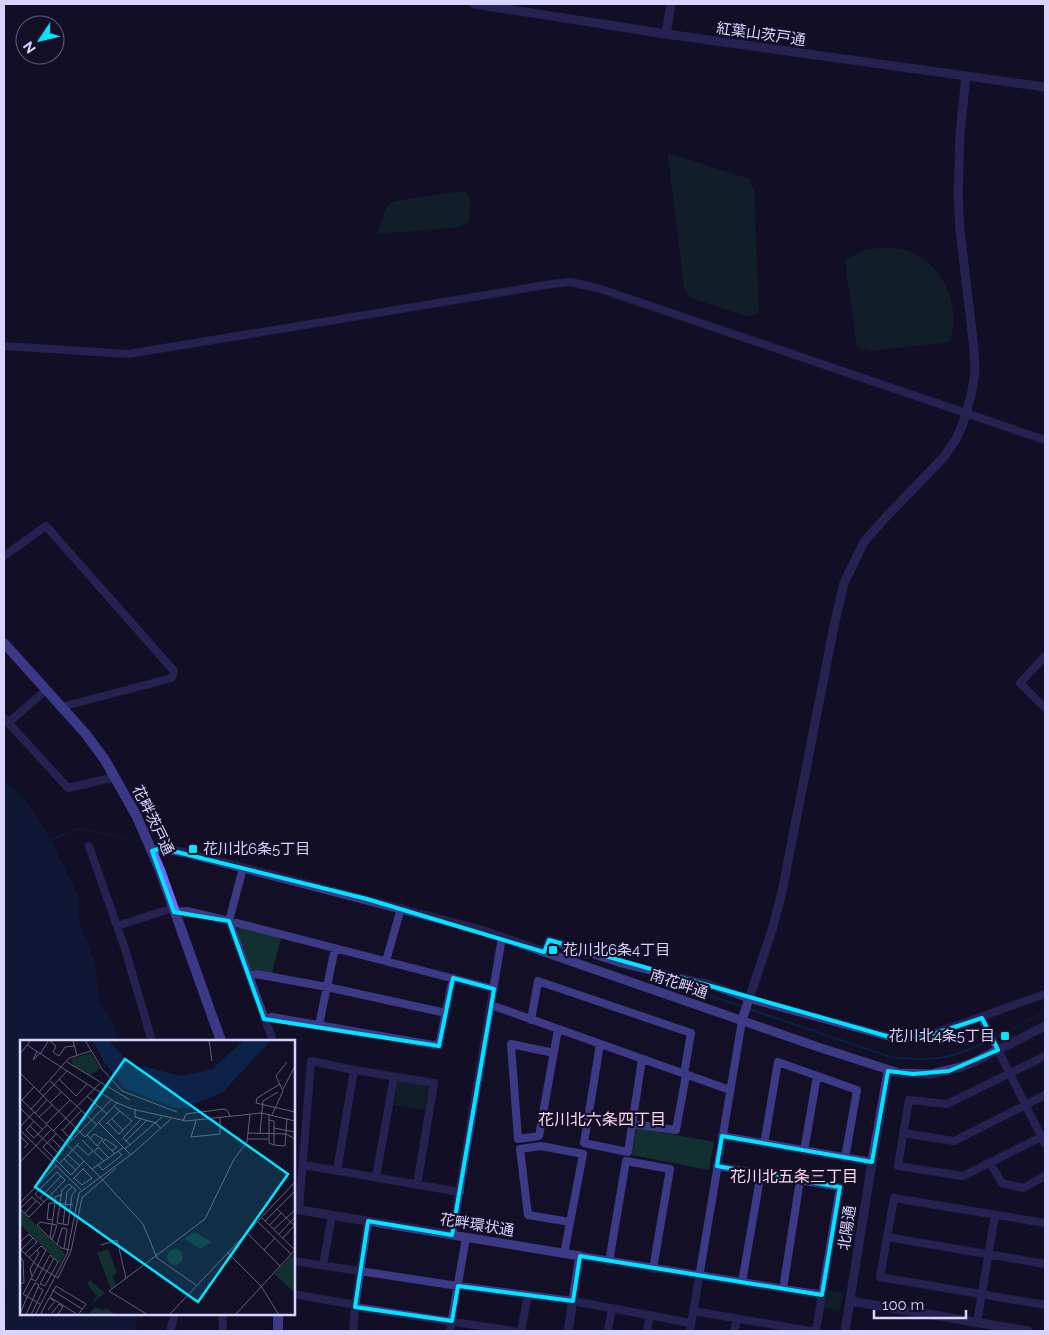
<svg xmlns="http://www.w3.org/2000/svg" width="1049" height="1335" font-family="Raleway,'Noto Sans JP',sans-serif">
  <rect width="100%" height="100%" fill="#130f26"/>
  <path fill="#12302f" d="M668,153L749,179L754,189L759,309L756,315L746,316L691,298L684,288Z
    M465,191L470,199L469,222L460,227L377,234L386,208L394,201Z
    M878,248C887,248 896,248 905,250C942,262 963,305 949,342L868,351V349L862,350L857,346L845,260L863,251Z
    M240,927L281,938L272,973L251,970L237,931Z
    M400,1081L427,1086L429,1088L425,1110L394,1105L397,1083Z
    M639,1128L714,1142L709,1170L632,1155L636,1130Z
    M827,1290L843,1293L840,1310L824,1308Z"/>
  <path fill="#0c2248" d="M4,782L19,793L34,813L51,840L78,895L80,924L94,960L100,1004L113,1021L118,1041H21V1314H138L134,1331H4V1312L7,1293L4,1274Z"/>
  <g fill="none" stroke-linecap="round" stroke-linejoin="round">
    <path stroke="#0c2248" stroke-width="2" d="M49,841L78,829H84L131,840
      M711,996L744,1007
      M749,1009L891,1057C932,1062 953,1059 990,1040
      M994,1038L1045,1012"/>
    <path stroke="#3d3a85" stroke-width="8" d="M4,346L128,354L552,284L571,282L601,289L1045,440
      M4,556L46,526L174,671L172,678L61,707
      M1045,656L1020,683L1045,708
      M4,718L68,788L115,777
      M8,723L46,690
      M89,846L125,949L152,1041
      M243,868L229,921L273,1041
      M174,912L187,911L229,921L494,989
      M117,926L173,908
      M544,952L549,940L620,963L711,985L750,999L890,1037L907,1038L927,1036L1045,994
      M386,961L401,908
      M249,976L256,974L327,987L446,1013
      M491,1005L730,1090
      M982,1018L1045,1144
      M264,1019L272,1017L439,1046L453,978
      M531,1020L538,981L691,1033L684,1074
      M319,1025L335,948
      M600,1044L584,1143L628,1152L642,1059
      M554,1053L511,1044L518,1139L539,1136L558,1029
      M1045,1056L947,1104L909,1100L898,1166L963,1176L1045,1135
      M632,1124L676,1130L686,1075
      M903,1133L954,1141L1045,1095
      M722,1136L872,1162
      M764,1144L778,1062L857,1090L845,1158
      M804,1151L817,1076
      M990,1163L1002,1183L1023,1188L1045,1176
      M304,1165L460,1192
      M717,1166L840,1187L816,1331
      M337,1171L354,1070
      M376,1177L394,1077
      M299,1209L311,1061L354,1070L434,1083L417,1185
      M1045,1223L894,1198L880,1277L1045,1305
      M452,1235L502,937
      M887,1237L1045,1264
      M564,1254L583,1154L541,1146L520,1149L528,1215L570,1222
      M580,1256L822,1295
      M294,1261L458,1286L573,1301L691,1323
      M609,1262L626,1161L670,1169L653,1269
      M323,1265L332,1215
      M742,1282L761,1173
      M783,1289L800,1180
      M294,1294L355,1305
      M355,1307L513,1331
      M693,1311L811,1331
      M222,1314L223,1331
      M977,1323L995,1215
      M170,1331L175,1314
      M353,1331L355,1307L368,1221
      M450,1331L466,1237
      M521,1331L528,1295
      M608,1331L612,1308
      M647,1331L650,1315
      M690,1331L743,1015
      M734,1331L737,1319"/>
    <path stroke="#3d3a85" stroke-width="9" d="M474,4L666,34L1045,87
      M666,34L671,4
      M152,851L161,848L186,853L481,930L818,1047L899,1073L931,1074L961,1067L974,1062L1045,1026
      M744,1014L772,930L782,892L834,626L844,583L864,542L886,517L944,457L956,439L962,426L971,396L975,373L974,349L960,230L958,196L960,134L966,76
      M294,1209L580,1256L568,1331
      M850,1301L1028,1331
      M845,1331L872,1162L888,1071"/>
    <path stroke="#6f6bff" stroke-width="10" d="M4,643L85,733L105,760L137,817L160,870L221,1041
      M278,1314V1331"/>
  </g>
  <path d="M0 0H1049V1335H0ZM161,848L367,899L544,952L549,940L890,1037L927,1036L982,1018L998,1050L949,1071L913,1074L888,1071L872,1162L722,1136L717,1166L840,1187L822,1295L580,1256L573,1301L458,1286L452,1321L355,1307L368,1221L452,1235L494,989L453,978L439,1046L264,1019L229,921L174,912L152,851Z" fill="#130f26" fill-opacity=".55" fill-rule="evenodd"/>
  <path fill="none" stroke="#00e5ff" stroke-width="4" stroke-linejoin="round" d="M161,848L367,899L544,952L549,940L890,1037L927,1036L982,1018L998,1050L949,1071L913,1074L888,1071L872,1162L722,1136L717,1166L840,1187L822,1295L580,1256L573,1301L458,1286L452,1321L355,1307L368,1221L452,1235L494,989L453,978L439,1046L264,1019L229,921L174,912L152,851Z"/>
  <g fill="#00e5ff" stroke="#130f26" stroke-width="2">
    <rect x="188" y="844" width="10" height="10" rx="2.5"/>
    <rect x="548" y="945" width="10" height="10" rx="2.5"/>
    <rect x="1000" y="1031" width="10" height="10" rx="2.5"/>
  </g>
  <g text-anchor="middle" stroke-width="4.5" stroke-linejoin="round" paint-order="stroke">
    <g font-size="15" fill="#d9d4ff" stroke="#130f26">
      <text transform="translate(761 34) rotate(8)" y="5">紅葉山茨戸通</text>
      <text transform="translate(153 820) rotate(64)" y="5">花畔茨戸通</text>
      <text transform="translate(679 984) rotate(19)" y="5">南花畔通</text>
      <text transform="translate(477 1225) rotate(9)" y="5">花畔環状通</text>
      <text transform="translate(847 1228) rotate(-81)" y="5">北陽通</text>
    </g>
    <g font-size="15" fill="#d9d4ff" stroke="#130f26" text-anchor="start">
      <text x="203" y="854">花川北6条5丁目</text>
      <text x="563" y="955">花川北6条4丁目</text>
      <text x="995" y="1041" text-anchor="end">花川北4条5丁目</text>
    </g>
    <g font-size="16" fill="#ffd6f0" stroke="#130f26">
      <text x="602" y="1125">花川北六条四丁目</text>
      <text x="794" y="1182">花川北五条三丁目</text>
    </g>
  </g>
  <g transform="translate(20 1040)">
    <rect width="275" height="275" fill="#130f26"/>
    <path d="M71,13L80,28L70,36L53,25L51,19ZM0,169L45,214L40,224L0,184ZM174,192L192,202L180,209L165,199ZM88,209L97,233L92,236L96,245L91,249L77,213ZM147 217a8 8 0 1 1 16 0a8 8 0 1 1-16 0ZM272,215L275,217L274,252L254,234ZM70,240L85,253L71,264L77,256L67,244ZM75,267L83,270L86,268L96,275H68Z" fill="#12302f"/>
    <path d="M72,0H89L109,24L120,29L123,26L160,36L192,29L224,0H251L203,52L166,68L152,67L104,48L84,22Z" fill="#0c2248"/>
    <path fill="none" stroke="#625e7d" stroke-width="1" d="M29,0L36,6L33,12L39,16L45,7L54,6M53,0L57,16M65,0L82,29L102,51L157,72M189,0L192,21M7,5L95,62L112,69L166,81L241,73L275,81M17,11L13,20L20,13M0,14L11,0M20,14L29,0M47,22L110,60M0,33L65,97L97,63M39,39L56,56L67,44M30,41L77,85M260,44L237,58L236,63L275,72M263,49L275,26M19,52L49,18L71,11M67,56L87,74M0,58L80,137L123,184L137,218L176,245M2,60L14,47M30,63L41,52M0,68L23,90M11,69L47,31M115,69V77L136,83L141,89M15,73L27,60M249,74V103L254,105L265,106L267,78M252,75L263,51L256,36L267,22M19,77L32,65M92,79L103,90M249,80L254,81V105M14,81L6,90L14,98L27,85M163,81L166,74L204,69L207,70L210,76M176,81L171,97L200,94V78M61,83L78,65M79,83L111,115M88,83L99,94L112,81L95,67M26,84L50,60M86,84L100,71M10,86L40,115M0,87L14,72M254,88L275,92M41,89L52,100M0,90L61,150M33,91L80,43M42,91L62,70M228,93L266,94L275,99M240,93L243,61L258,52M36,94L23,107L51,135L64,121M67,95L77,106L83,99L74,94L70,99M0,96L8,104L4,108M31,98L44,111M228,99H248M106,101L127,80M47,105L91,60M57,105L68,115L73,111L62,100M110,105L103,98L121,79M105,109L142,77M92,111L97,107L85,99L83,102L95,114M48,115L60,126M44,119L56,130M84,121L74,112L78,107L89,118M0,122L32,89M40,123L59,103M78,125L83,130L102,115L98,111M72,129L103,108M54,138L62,145L72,138L63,129M53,139L64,128M49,144L56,150L52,155L48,185L37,183L42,150ZM20,158L41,136M0,163L36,126M0,169L9,177L24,162L45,140L37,132L15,154L24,162M0,169L12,157L21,165M257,169L275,186M5,173L16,161M241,177L275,210M32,180L27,179L29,163H35V157L41,155M237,181L271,214M245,181L275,151M43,184L47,152L52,147M250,185L261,173M254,189L275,170M226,192L260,226M259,194L275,177M30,198L17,185L20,182L37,185L32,200M263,198L275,185M0,202L9,194L17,202L5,214M37,205L42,188L47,189L44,209M81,205L97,200L106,238M0,209L18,226L38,238L51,211L62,158L96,128M1,210L13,198M50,210L41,208L30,198L35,163L53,165M244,210L255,198M207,212L241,246L259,275M0,217L3,220L4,243H0M9,218L21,206L26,210L3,254L20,264M12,236L10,229L19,213L17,210M11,239L16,241L30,215L38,222L25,246L20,244L34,218M36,246L66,264L58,275L30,257ZM32,250L62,269M32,273L39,264L43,267L37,275M0,274L7,257M6,275L19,245L15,243L7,257M11,275L23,250L18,247M15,275L47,214L59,153L113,113L151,79M24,275L21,273L29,258L35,261L28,270M128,275L89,251L185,179L214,119L227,102L230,74M149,275L275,142M215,275L275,210"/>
    <path fill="#00e5ff" fill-opacity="0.15" stroke="#00e5ff" stroke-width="2.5" d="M105,19L268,134L178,262L15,147Z"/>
    <rect width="275" height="275" fill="none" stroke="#d9d4ff" stroke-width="2.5"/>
  </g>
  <rect width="1049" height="1335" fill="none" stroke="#d9d4ff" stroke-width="10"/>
  <g transform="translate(40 40) rotate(235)"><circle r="24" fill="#130f26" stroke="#625e7d"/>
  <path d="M0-4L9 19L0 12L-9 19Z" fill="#00e5ff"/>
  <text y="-8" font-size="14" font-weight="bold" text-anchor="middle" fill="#d9d4ff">N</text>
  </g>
  <path d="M874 1310v8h92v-8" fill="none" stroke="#d9d4ff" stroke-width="2.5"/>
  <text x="882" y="1310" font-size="15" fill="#d9d4ff" stroke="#130f26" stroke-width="4" paint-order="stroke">100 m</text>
</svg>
